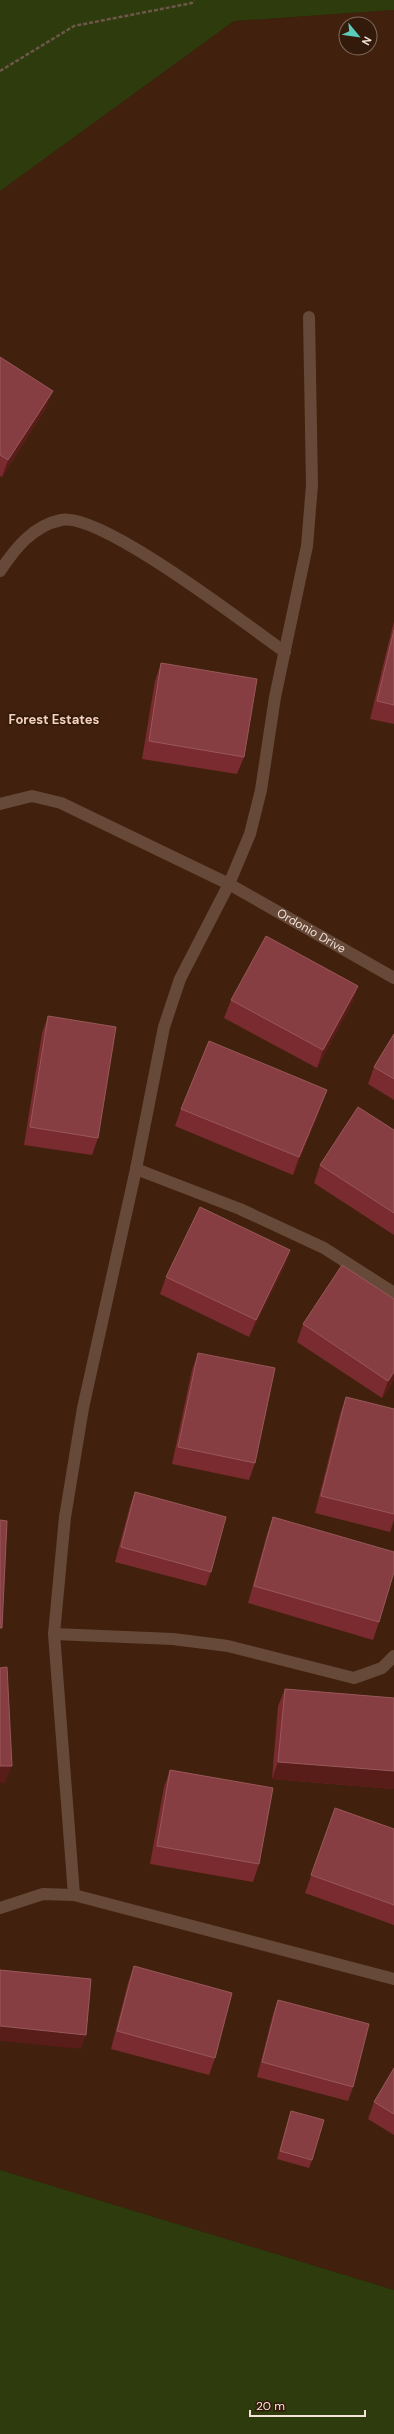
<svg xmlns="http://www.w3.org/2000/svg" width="394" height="2434" font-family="'DM Sans',sans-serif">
  <rect width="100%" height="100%" fill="#331a0a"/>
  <path fill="#41210d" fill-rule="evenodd" d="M394,10V2290L0,2170V191L234,21ZM346,24H370V48H346Z"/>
  <path fill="#2d3b0d" d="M0,0H394V10L234,21L0,191Z
    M0,2170L394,2290V2434H0Z"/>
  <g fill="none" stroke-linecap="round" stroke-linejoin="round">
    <path stroke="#6e5749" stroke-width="2.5" stroke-dasharray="4 2" stroke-linecap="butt" d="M0,71L74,26L192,3L194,0"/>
    <g stroke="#664938" stroke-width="12">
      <path d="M0,571C15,549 32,526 61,520C100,511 248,626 285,652"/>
      <path id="s1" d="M0,804L32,796L61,803L229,884L394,978"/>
      <path d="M136,1169L240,1209L324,1248L394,1293"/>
      <path d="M54,1634L173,1639L228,1646L354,1678L382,1668L394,1656"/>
      <path d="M74,1895L54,1634L65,1517L83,1408L136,1169L164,1027L180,979L229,884L250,834L261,790L275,697L307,546L312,485L309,317"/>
      <path d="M0,1908L43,1894L74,1895L394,1979"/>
    </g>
  </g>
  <path fill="#7a2b30" d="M0,357L46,408L2,477L0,476Z
    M394,621V724L370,719Z
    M161,663L244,757L237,774L142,759L155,681Z
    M358,986L352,1003L317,1068L224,1018L231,1000Z
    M48,1016L98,1138L92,1155L24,1145L42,1033Z
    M394,1034V1100L368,1084L374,1067Z
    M321,1107L293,1175L175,1126L181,1109Z
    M394,1130V1235L314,1183L320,1165Z
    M290,1250L284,1267L249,1337L160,1294L166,1277Z
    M394,1299V1380L382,1398L297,1342L303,1324Z
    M198,1353L255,1463L249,1480L172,1464L192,1370Z
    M346,1397L394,1409V1520L390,1532L315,1513L340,1414Z
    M135,1492L211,1572L206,1586L115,1562L130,1506Z
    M273,1517L379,1622L373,1640L248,1603L267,1534Z
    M285,1689L394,1698V1789L272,1779L278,1706Z
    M170,1770L259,1864L253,1882L150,1864L164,1787Z
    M335,1808L394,1829V1925L305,1893Z
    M134,1966L215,2058L209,2075L111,2049L128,1983Z
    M278,2000L353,2087L348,2101L257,2077L273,2014Z
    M394,2068V2135L368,2119L374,2102Z
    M291,2111L312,2160L309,2168L277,2159L288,2120Z"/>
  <path fill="#581c19" d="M53,391L46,408L2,477L8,460Z
    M358,986L352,1003L317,1068L323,1050Z
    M327,1090L321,1107L293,1175L299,1157Z
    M290,1250L284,1267L249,1337L256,1320Z
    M394,1372V1380L382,1398L388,1381Z
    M278,1762L394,1771V1789L272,1779Z
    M0,1766H12L5,1783H0Z
    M0,2026L86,2035L81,2049L0,2041Z"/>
  <path fill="#873e42" stroke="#985859" d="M0,357L53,391L8,460L0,455Z
    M394,630V705L377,701Z
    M161,663L257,679L244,757L149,741Z
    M266,936L358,986L323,1050L231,1000Z
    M48,1016L116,1027L98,1138L30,1127Z
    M394,1034V1079L374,1067Z
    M209,1041L327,1090L299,1157L181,1109Z
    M358,1107L394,1130V1213L320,1165Z
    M200,1207L290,1250L256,1320L166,1277Z
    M342,1265L394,1299V1372L388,1381L303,1324Z
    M198,1353L275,1368L255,1463L178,1447Z
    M346,1397L394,1409V1514L321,1496Z
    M135,1492L226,1517L211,1572L121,1547Z
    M273,1517L394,1552V1572L379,1622L254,1586Z
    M0,1520L7,1521L2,1628H0Z
    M7,1667L12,1766H0V1668Z
    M285,1689L394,1698V1771L278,1762Z
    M170,1770L273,1788L259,1864L157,1846Z
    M335,1808L394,1829V1905L311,1875Z
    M134,1966L232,1993L215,2058L117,2031Z
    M0,1970L91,1979L86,2035L0,2026Z
    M278,2000L369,2024L353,2087L262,2062Z
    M394,2068V2114L374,2102Z
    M291,2111L324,2120L312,2160L280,2151Z"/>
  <g text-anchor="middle" stroke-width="3.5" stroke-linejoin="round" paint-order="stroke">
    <g font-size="12" fill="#f4e2d8" stroke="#331a0a">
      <text dy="4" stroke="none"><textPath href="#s1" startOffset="344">Ordonio Drive</textPath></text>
    </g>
    <g font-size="13" font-weight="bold" fill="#f5d2bf" stroke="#331a0a">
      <text x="54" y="724">Forest Estates</text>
    </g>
  </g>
  <g transform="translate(358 36) rotate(119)"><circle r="19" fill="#331a0a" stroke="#806a5c"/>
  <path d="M0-3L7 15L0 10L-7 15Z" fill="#5acebd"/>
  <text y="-6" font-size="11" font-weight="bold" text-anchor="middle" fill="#f4e2d8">N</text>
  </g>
  <path d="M250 2410v6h115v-6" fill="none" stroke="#f4e2d8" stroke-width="2"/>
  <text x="256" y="2410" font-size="12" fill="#f4e2d8" stroke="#331a0a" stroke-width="3" paint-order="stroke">20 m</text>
</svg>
